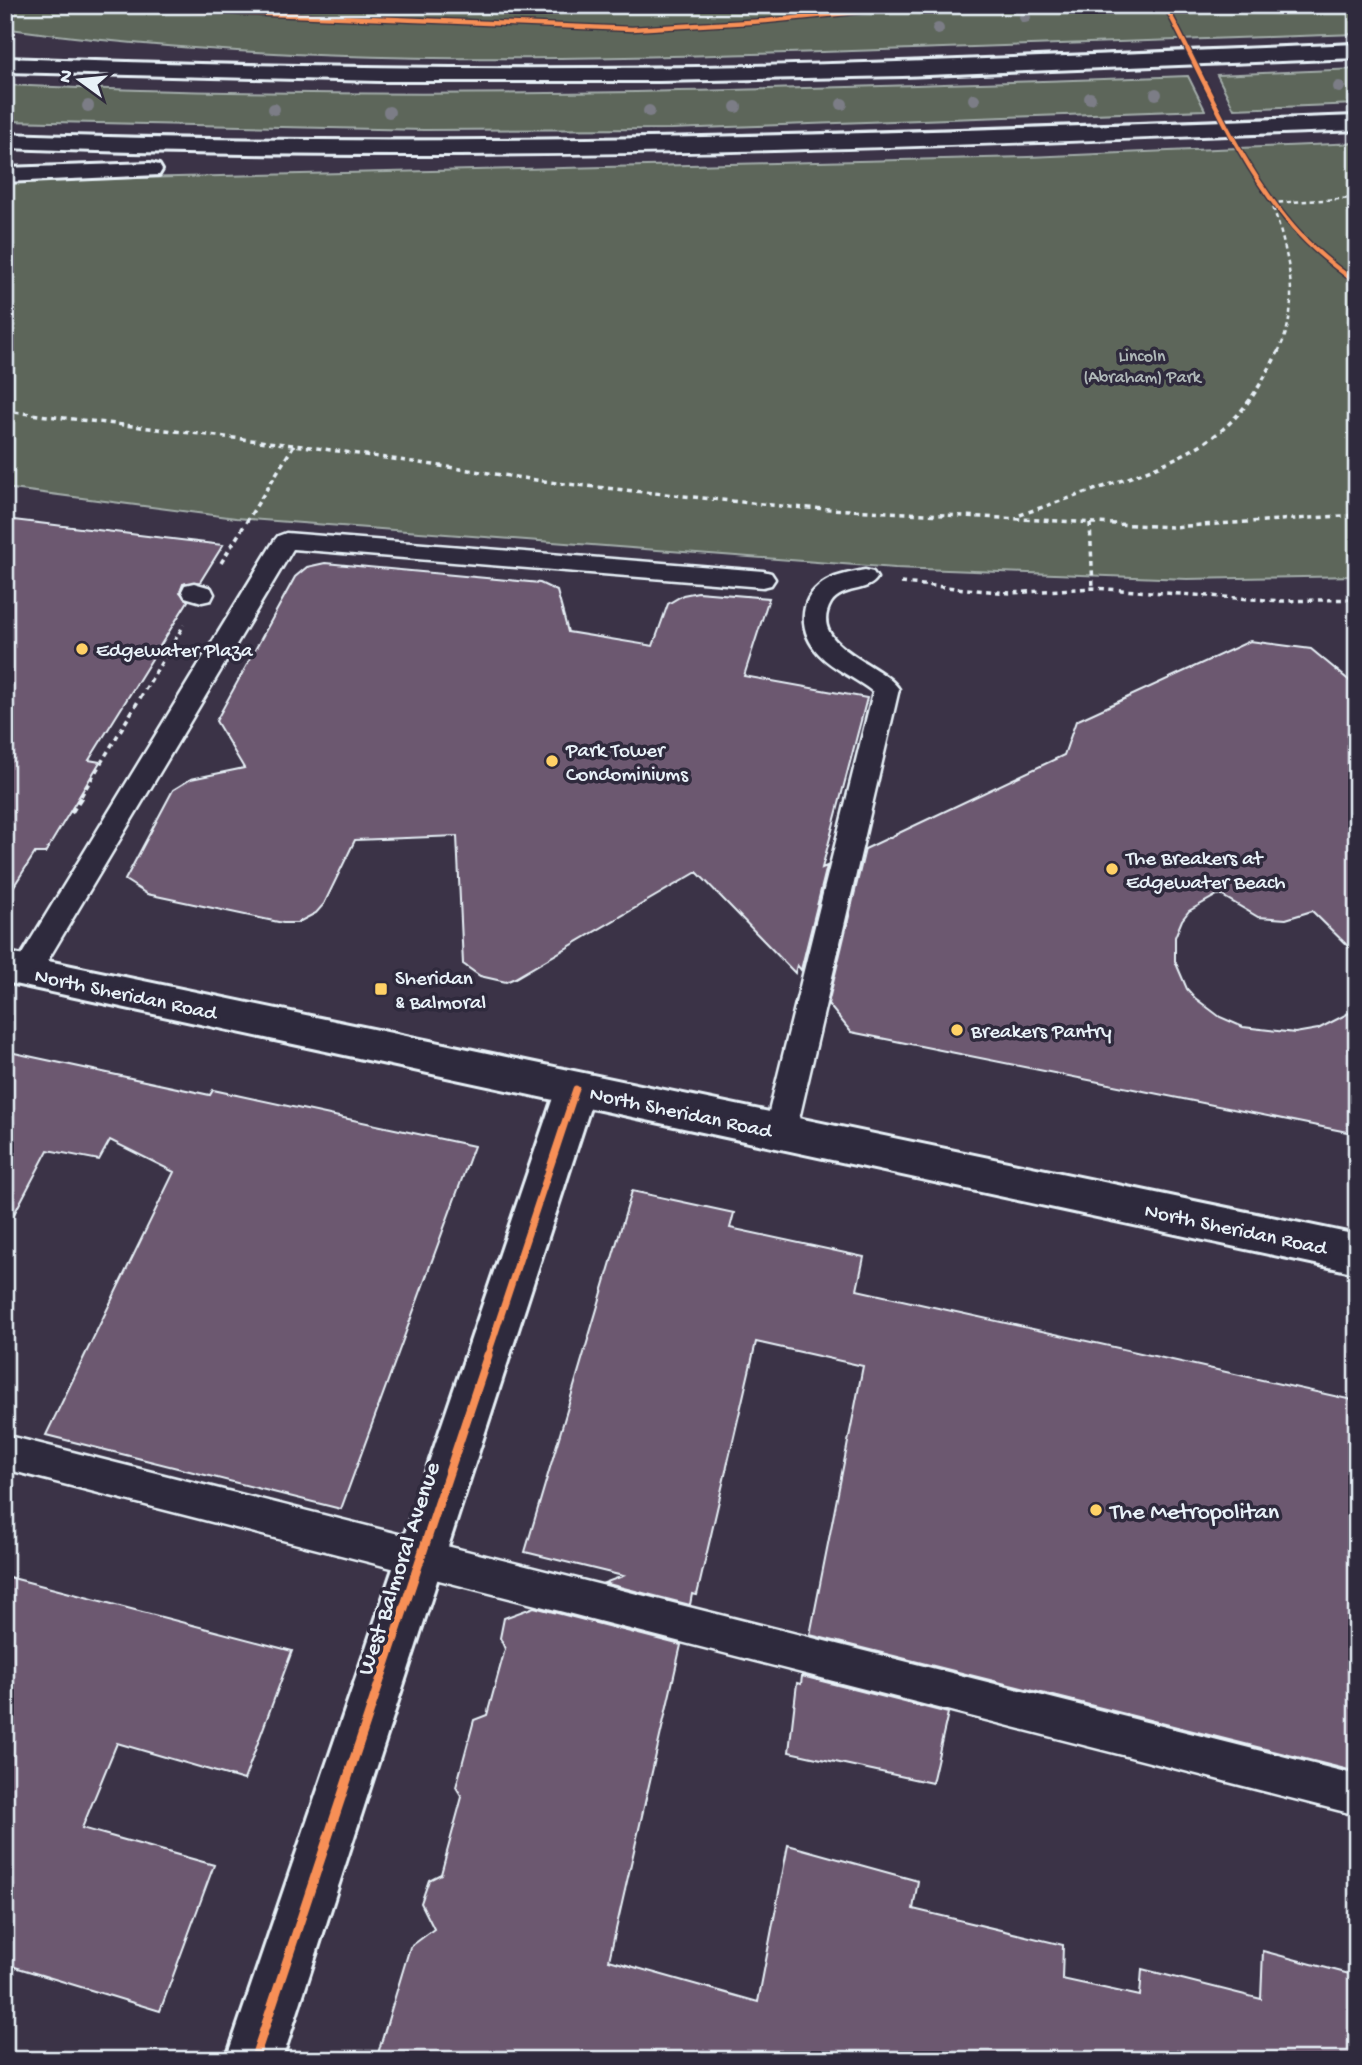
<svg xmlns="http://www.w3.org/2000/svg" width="1362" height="2065" font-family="'Gochi Hand',sans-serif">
  <rect width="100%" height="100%" fill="#3b3347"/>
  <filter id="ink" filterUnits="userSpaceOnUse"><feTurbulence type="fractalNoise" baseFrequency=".0143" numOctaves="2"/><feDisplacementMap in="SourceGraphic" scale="14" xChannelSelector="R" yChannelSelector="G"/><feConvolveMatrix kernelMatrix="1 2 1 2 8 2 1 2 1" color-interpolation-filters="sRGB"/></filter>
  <g filter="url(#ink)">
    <path fill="#5d665a" stroke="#a2aca9" stroke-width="2" d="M5,5H1357V34C1178,40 1000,47 822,52C550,61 280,66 10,29L5,28Z
      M1357,69V104L1234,109L1217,75Z
      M1188,76L1205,110L671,129L424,130L5,121V85C400,103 794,90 1188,76Z
      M1357,143V576L1187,579L895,568L236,518L5,488V181L1028,157Z"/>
    <path fill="#6c5970" stroke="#e8f1f8" stroke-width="2" d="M5,519L223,545L200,582L183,584L180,592L188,601L89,760L100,762L45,853H35L5,900Z
      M325,563L540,583L557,591L568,632L653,646L668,604L683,595L698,592L769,598L744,676L867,698L822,868L827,866L801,970L797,965L795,973L697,872L515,978L506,982L480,976L463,964L457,836L355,840L324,904L316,913L297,923H283L147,894L125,880L173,790L191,779L244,768L216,721L295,577L307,567Z
      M1250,641L1311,649L1357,687V955L1312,911L1286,919L1258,917L1219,894L1189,911L1182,920L1175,937V961L1187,989L1195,998L1220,1017L1243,1027L1295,1033L1318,1029L1357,1009V1134L851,1032L828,1004L865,849L1064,755L1076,721Z
      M5,1051L210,1095L213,1090L474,1146L341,1509L46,1435L174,1172L110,1140L99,1160L48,1150L5,1231Z
      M632,1191L734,1213L730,1228L864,1257L857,1290L1357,1401V1772L810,1635L863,1366L756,1342L697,1595L692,1594L690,1605L604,1583L623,1576L525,1552Z
      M5,1576L292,1651L244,1780L117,1743L82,1828L214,1865L160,2011L5,1964Z
      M534,1607L681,1645L609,1960L758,2002L788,1845L918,1881L913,1909L1063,1945L1062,1979L1140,1996L1142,1969L1261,1999L1263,1951L1357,1976V2060H376L410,1947L434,1929L421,1903L429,1880L441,1874L462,1797L456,1787L474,1720L487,1715L505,1649L500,1638L504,1618Z
      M802,1676L948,1713L932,1783L789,1752L797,1683L801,1684Z"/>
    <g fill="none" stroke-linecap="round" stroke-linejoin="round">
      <g stroke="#e8f1f8" stroke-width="5">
        <path id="service" d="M286,533L763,571L771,573L775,579L771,585L763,587L293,549L36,980L26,984L16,980L12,972L16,964L274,541L278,536Z
          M865,570L873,572L877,578C868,593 842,586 831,603C806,646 883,663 899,689L796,1132L791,1141L780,1145L769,1141L764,1132L873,692C856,678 834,670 819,654C799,633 797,600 823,583C835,575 851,573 865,570Z
          M194,583L211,588L214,594L211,600L202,602L185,597L182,591L185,585Z
          M5,1435L1357,1775V1815L5,1469Z"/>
      </g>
      <g stroke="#e8f1f8" stroke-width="6">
        <path id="minor" d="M576,1072L590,1077L596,1089L282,2060H226L556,1089L562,1077Z"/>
      </g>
      <g stroke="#e8f1f8" stroke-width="6">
        <path id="secondary" d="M5,952L1357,1235V1273L5,982Z"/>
      </g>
      <g stroke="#e8f1f8" stroke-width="6">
        <path id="motorway" d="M1357,44V58L903,76L659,81H379L5,72V58C254,67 503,71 752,66C954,62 1155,52 1357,44Z
          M1357,116V130C906,148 456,165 5,148V134C456,150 906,133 1357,116Z
          M150,163L159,165L162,170L159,175L5,182V168Z"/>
      </g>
      <path stroke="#e8f1f8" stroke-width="2.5" stroke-dasharray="4.5 3.5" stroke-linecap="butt" d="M1278,352C1303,304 1287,251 1272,203L1357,198"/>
      <path stroke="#e8f1f8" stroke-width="3.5" stroke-dasharray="5 4.5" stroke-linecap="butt" d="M5,411L310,447L557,483L790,507L1171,527L1357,515
        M1020,515C1080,493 1175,469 1223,429C1249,407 1264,379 1279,350
        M1090,523L1093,588
        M221,563L294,445
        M901,583L1010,593L1093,588L1281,601L1357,599
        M81,796L184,625"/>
      <path stroke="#e8f1f8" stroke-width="4.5" stroke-dasharray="7 5" stroke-linecap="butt" d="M71,813L83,794"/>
      <use href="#service" fill="#2f2a3d" fill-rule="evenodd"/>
      <use href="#minor" fill="#2f2a3d" fill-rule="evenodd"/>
      <use href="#secondary" fill="#2f2a3d" fill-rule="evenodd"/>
      <use href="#motorway" fill="#2f2a3d" fill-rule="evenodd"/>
      <g stroke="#2f2a3d" stroke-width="7">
        <path id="cycleway-far2" d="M51,5L632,29L766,21L926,5
          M1165,5C1205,80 1237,162 1293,227C1312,249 1334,266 1357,283"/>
      </g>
      <g stroke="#2f2a3d" stroke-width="11">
        <path id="cycleway-far1" d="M487,1357L576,1089"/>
      </g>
      <g stroke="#2f2a3d" stroke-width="13">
        <path id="cycleway" d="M254,2060L488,1355"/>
      </g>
      <use href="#cycleway-far2" stroke="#f78f57" stroke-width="4.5"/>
      <use href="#cycleway-far1" stroke="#f78f57" stroke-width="7"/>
      <use href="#cycleway" stroke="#f78f57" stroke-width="9"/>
    </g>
    <g fill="#7b7d86">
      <circle cx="1025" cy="17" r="6"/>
      <circle cx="938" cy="29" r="6"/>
      <circle cx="1339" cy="87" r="6"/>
      <circle cx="1156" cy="94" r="6"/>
      <circle cx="1090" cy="98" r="6"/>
      <circle cx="974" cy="99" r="6"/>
      <circle cx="842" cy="104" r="6"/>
      <circle cx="88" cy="106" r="6"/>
      <circle cx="736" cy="107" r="6"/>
      <circle cx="274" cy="109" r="6"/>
      <circle cx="649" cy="111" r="6"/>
      <circle cx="389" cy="112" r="6"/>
    </g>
  </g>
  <g fill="#ffd166" stroke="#2f2a3d" stroke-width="2.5">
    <circle cx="82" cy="649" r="7"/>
    <circle cx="552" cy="761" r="7"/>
    <circle cx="1112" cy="869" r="7"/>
    <rect x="374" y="982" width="14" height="14" rx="3.5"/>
    <circle cx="957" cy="1030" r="7"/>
    <circle cx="1096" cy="1510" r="7"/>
  </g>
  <g text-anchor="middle" stroke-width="7" stroke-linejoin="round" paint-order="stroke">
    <g font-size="18" fill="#b0b9b9" stroke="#2f2a3d">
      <text x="1142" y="361">Lincoln<tspan x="1142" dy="21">(Abraham) Park</tspan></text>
    </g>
    <g font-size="21" fill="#e8f1f8" stroke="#2f2a3d" text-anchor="start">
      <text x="96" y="656">Edgewater Plaza</text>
      <text x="566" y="756">Park Tower<tspan x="566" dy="24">Condominiums</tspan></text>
      <text x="1126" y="864">The Breakers at<tspan x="1126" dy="24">Edgewater Beach</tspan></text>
      <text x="395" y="984">Sheridan<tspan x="395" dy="24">&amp; Balmoral</tspan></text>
      <text x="971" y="1037">Breakers Pantry</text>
    </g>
    <g font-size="21" fill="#e8f1f8" stroke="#2f2a3d">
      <text transform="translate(126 993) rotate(12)" y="7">North Sheridan Road</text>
      <text transform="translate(681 1111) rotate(12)" y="7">North Sheridan Road</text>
      <text transform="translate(1236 1228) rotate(12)" y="7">North Sheridan Road</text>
    </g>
    <g font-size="24" fill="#e8f1f8" stroke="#2f2a3d" text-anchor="start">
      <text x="1110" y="1518">The Metropolitan</text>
    </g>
    <g font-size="24" fill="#e8f1f8" stroke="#2f2a3d">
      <text transform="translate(397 1568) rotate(-72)" y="8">West Balmoral Avenue</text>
    </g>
  </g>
  <rect width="1362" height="2065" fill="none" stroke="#2f2a3d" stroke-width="28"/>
  <rect x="14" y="14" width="1334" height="2037" fill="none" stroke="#e8f1f8" stroke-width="2.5" filter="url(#ink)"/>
  <g transform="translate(80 80) rotate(285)" stroke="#2f2a3d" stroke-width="5" paint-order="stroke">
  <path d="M0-5L12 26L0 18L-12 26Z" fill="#e8f1f8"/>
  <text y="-10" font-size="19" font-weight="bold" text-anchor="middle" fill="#e8f1f8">N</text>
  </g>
</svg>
